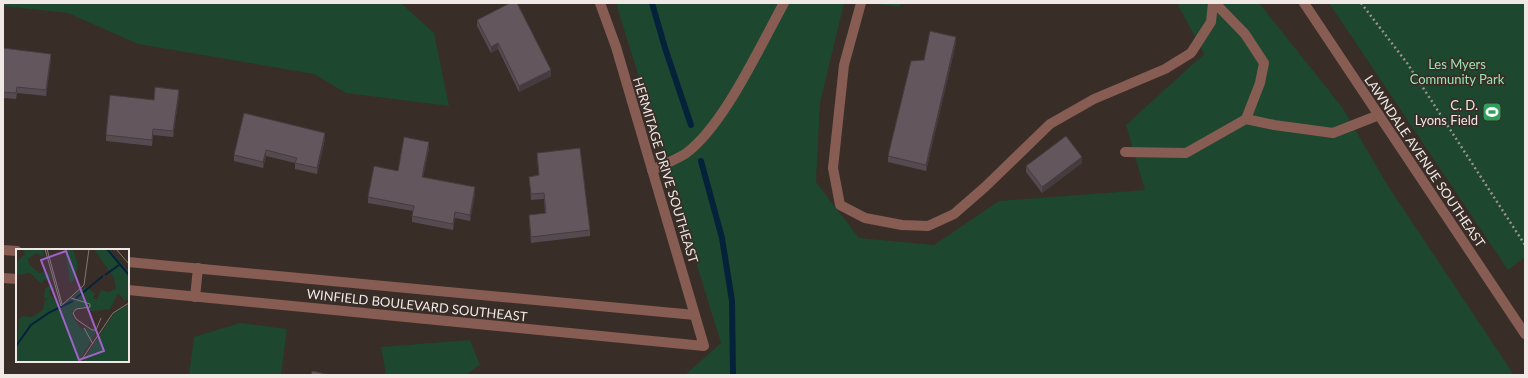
<svg xmlns="http://www.w3.org/2000/svg" width="1528" height="378" font-family="Lato,sans-serif">
  <rect width="100%" height="100%" fill="#392d28"/>
  <path fill="#1d472f" d="M3,3H401L434,33L449,106L346,93L314,74L138,44L68,13L3,6Z
    M616,3H844L820,103L816,182L859,238L934,245L999,201L1145,190L1126,125L1204,54L1177,3H1259L1342,107L1388,186L1514,375H685L721,343Z
    M872,3H901L899,7Z
    M1329,3H1525V257L1508,270Z
    M240,323L287,329L281,375H189L194,337Z
    M470,340L480,365L465,375H386L381,347Z"/>
  <g fill="none" stroke-linecap="round" stroke-linejoin="round">
    <path stroke="#05223b" stroke-width="6" d="M652,3L665,48L691,125
      M701,161L722,238L732,301L733,375"/>
    <path stroke="#9b918d" stroke-width="2.5" stroke-dasharray="2 3" stroke-linecap="butt" d="M1361,3L1407,63L1525,245"/>
    <path stroke="#875c52" stroke-width="10" d="M861,3L844,65L833,168L840,205L865,218L902,225L928,226L954,214L985,187L1050,124L1094,99L1165,69L1191,53L1211,22L1213,3
      M1246,119L1274,125L1333,133L1379,115
      M1125,152L1186,153L1246,119L1260,83L1264,63L1245,34L1215,3
      M652,170C663,165 675,160 685,154C724,126 760,46 784,3
      M195,297L198,268"/>
    <path stroke="#875c52" stroke-width="10" d="M3,250L17,251
      M128,262L695,315
      M3,278L17,279
      M128,290L704,346L616,47L600,3"/>
    <path stroke="#875c52" stroke-width="10" d="M1304,3L1525,334"/>
  </g>
  <path fill="#554a4f" d="M477,20L551,76L519,92L498,49L491,53L477,26Z
    M956,43L926,171L888,162V156Z
    M3,48L51,60L46,96L17,93L16,99L3,98Z
    M179,96L173,137L153,135L152,146L106,141V135L154,100Z
    M325,139L317,174L295,169V163L266,156L263,168L234,161V155Z
    M429,148L423,177L475,193L470,221L455,218L453,230L412,222V216L413,211L368,203V197L398,171Z
    M537,153L590,230V236L531,243L529,221V215L545,213L544,199L531,200L529,177L539,175L537,159Z
    M1082,163L1042,193L1026,172V166Z"/>
  <path fill="#453c40" d="M956,37V43L926,171V165Z
    M498,43V49L491,53V47Z
    M51,54V60L46,96V90Z
    M551,70V76L519,92V86Z
    M179,90V96L173,137V131Z
    M153,129V135L152,146V140Z
    M325,133V139L317,174V168Z
    M429,142V148L422,183V177Z
    M266,150V156L263,168V162Z
    M1082,157V163L1042,193V187Z
    M475,187V193L470,221V215Z
    M455,212V218L453,230V224Z"/>
  <path fill="#63565c" stroke="#453c40" d="M510,3H517L551,70L519,86L498,43L491,47L477,20Z
    M930,31L956,37L926,165L888,156L911,61L924,60Z
    M3,48L51,54L46,90L17,87L16,93L3,92Z
    M155,87L179,90L173,131L153,129L152,140L106,135L110,95L154,100Z
    M244,113L325,133L317,168L295,163L297,158L266,150L263,162L234,155Z
    M1066,136L1082,157L1042,187L1026,166Z
    M404,137L429,142L422,177L475,187L470,215L455,212L453,224L412,216L414,206L368,197L374,166L398,171Z
    M580,148L590,230L531,237L529,215L546,213L544,193L531,194L529,177L539,175L537,153Z
    M312,371L331,375H311Z"/>
  <defs>
    <g id="stadium-square" transform="scale(1)"><rect x="-9" y="-9" width="18" height="18" rx="4" fill="#2e9e5b" stroke="#392d28"/><path d="M0-5a6.5 5 0 1 0 0 10a6.5 5 0 1 0 0-10ZM-3.5-1.8h7v3.6h-7Z" fill="#fff"/></g>
  </defs>
  <g fill-rule="evenodd">
    <use href="#stadium-square" x="1492" y="112"/>
  </g>
  <g text-anchor="middle" stroke-width="3.5" stroke-linejoin="round" paint-order="stroke">
    <g font-size="13" fill="#98e4b3" stroke="#392d28">
      <text x="1457" y="69">Les Myers<tspan x="1457" dy="15">Community Park</tspan></text>
    </g>
    <g font-size="13" fill="#f0e8e4" stroke="#392d28" text-anchor="end">
      <text x="1478" y="110">C. D.<tspan x="1478" dy="15">Lyons Field</tspan></text>
    </g>
    <g font-size="13" fill="#f0e8e4" stroke="#392d28">
      <text transform="translate(1425 161) rotate(56)" y="5">LAWNDALE AVENUE SOUTHEAST</text>
      <text transform="translate(666 170) rotate(73)" y="5">HERMITAGE DRIVE SOUTHEAST</text>
      <text transform="translate(417 305) rotate(6)" y="5">WINFIELD BOULEVARD SOUTHEAST</text>
    </g>
  </g>
  <g transform="translate(16 249)">
    <rect width="113" height="113" fill="#392d28"/>
    <path d="M7,0H28L27,8L20,4L12,10L13,15L23,24L32,23L35,29L27,31L26,35L14,24L4,26L0,24V14L9,5ZM49,0H57L62,16L58,31L54,34ZM78,0H93L113,23V50L108,51L102,44L94,60L77,62L72,61L71,57L58,60L56,64L57,69L66,81L70,79L76,82L83,78L62,113H0L3,70L7,67L16,68L27,61L29,51H32L28,48L29,40L36,35L39,41H33L34,46L45,57L69,38L79,44L77,49L81,51L85,41L92,43L100,40L98,29ZM113,56V113H67L70,108L78,112L70,107L99,63Z" fill="#1d472f"/>
    <path fill="none" stroke="#05223b" stroke-width="2" d="M91,0L113,26M89,26L103,16M59,50L87,27M0,97L15,76L34,63L57,52"/>
    <path fill="none" stroke="#827873" stroke-width="1" d="M29,0L45,57L68,36L73,0M31,0L46,55M100,0L113,15M55,49L74,55V58L60,60L57,64L60,70L76,81H80L85,69M68,79L77,95M64,113L97,64L113,54"/>
    <path fill="#9e64ca" fill-opacity="0.15" stroke="#9e64ca" stroke-width="2" d="M50,2L88,102L63,111L25,11Z"/>
    <rect width="113" height="113" fill="none" stroke="#f0e8e4" stroke-width="2"/>
  </g>
  <rect width="1528" height="378" fill="none" stroke="#f0e8e4" stroke-width="8"/>
</svg>
